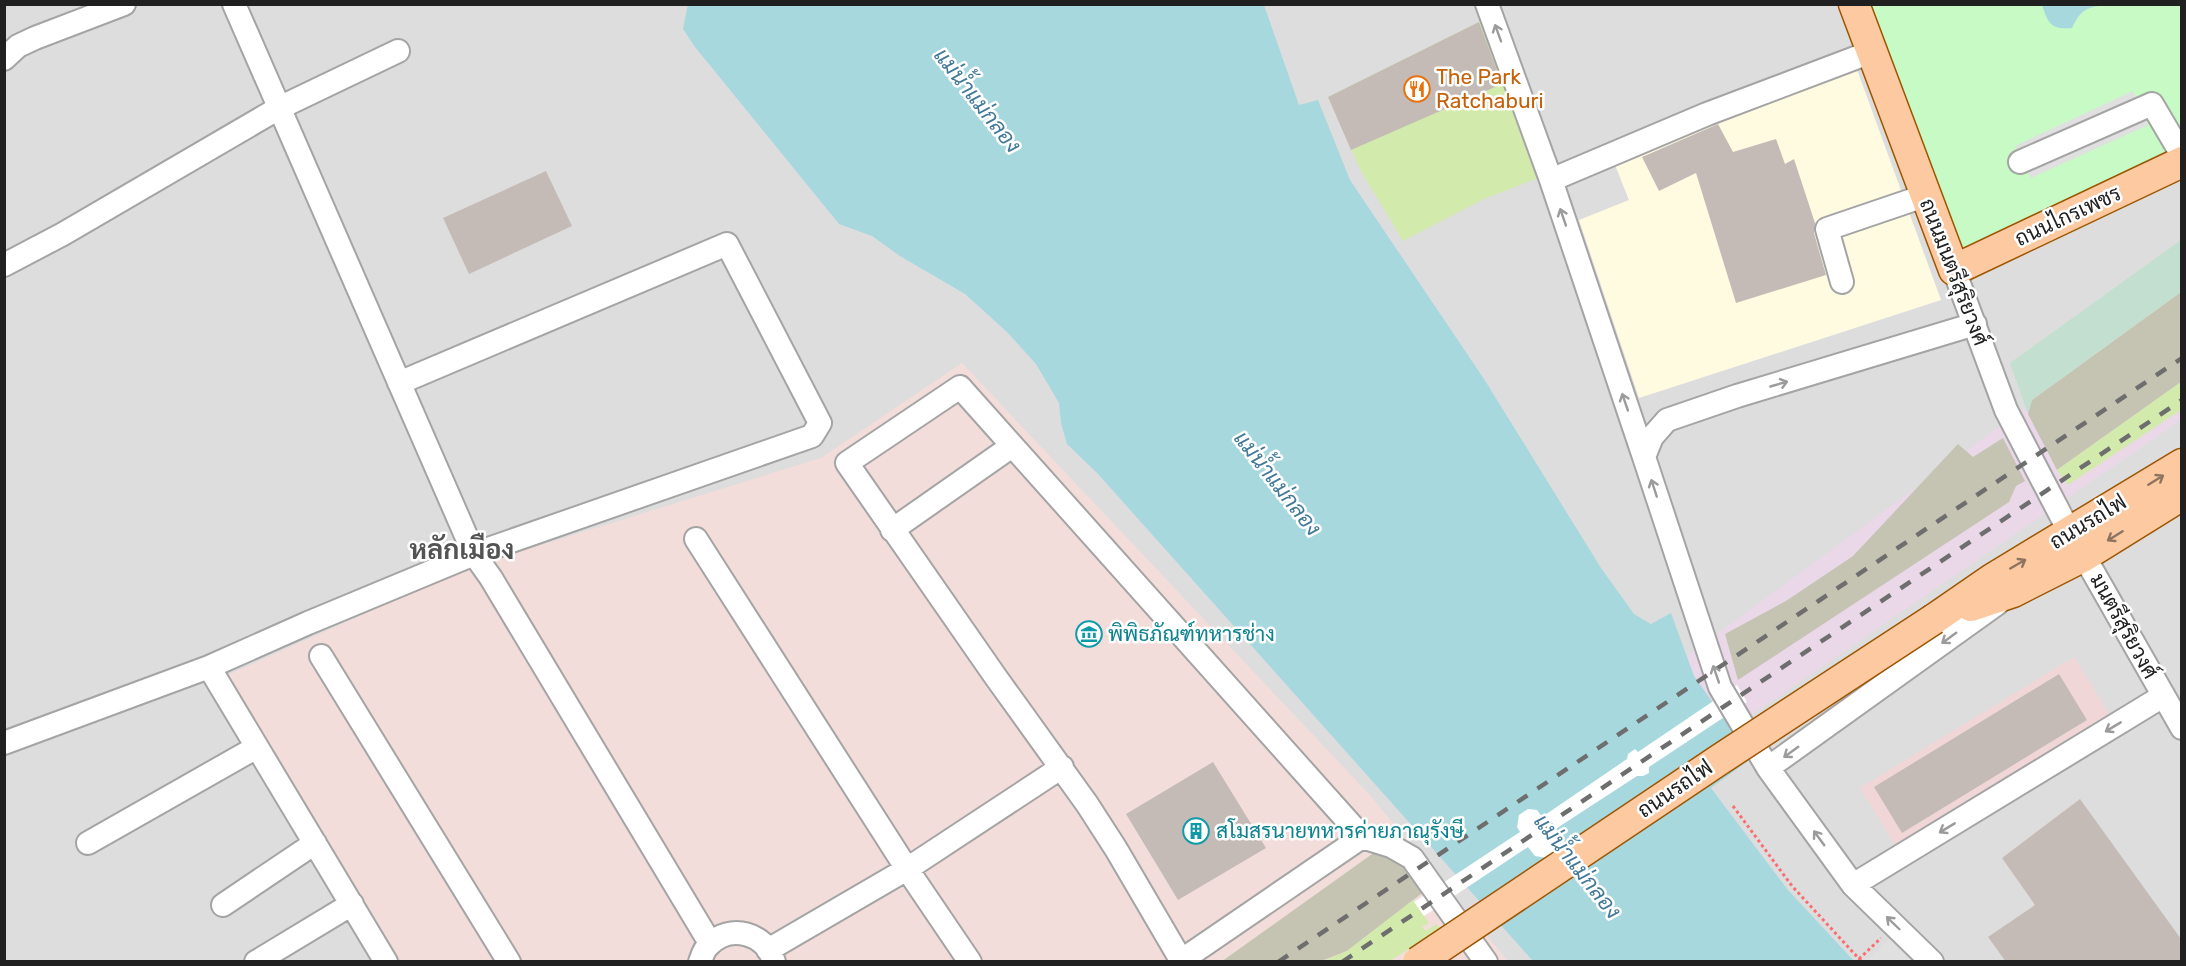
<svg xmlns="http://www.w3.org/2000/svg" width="2186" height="966" font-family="Rubik,Sarabun,sans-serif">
  <rect width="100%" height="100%" fill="#f0ece6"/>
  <path fill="#dedddd" d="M5,5H2181V961L5,962Z"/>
  <path fill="#f1d6d8" d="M2074,657L2111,717L1896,847L1860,788Z"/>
  <path fill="#ead8e8" d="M2181,293V420L1731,729L1694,676L1687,656Z"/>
  <path fill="#fffbe1" d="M1855,64L1941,300L1639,398L1579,220L1629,200L1615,165Z"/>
  <path fill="#f2ddda" d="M962,363L1368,793L1508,961H401L228,675L464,569L821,458Z"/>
  <path fill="#c5c3b2" d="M2181,292V382L2057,470L2028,414L2032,400Z
    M2003,438L2025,481L2016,486L2009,502L1738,680L1725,634L1786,601L1853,556L1958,444L1973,457Z
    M1375,852L1402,857L1425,891L1347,951L1321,961L1221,962Z"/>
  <path fill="#d3eaad" d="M1485,19L1541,177L1484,199L1403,241L1361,171L1328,97Z
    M2181,382V410L2068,485L2057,470Z
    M1413,900L1429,923L1422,927L1426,931L1436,924L1446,933L1422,947L1417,944L1390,961L1321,962L1347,951Z"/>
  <path fill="#c3dfcf" d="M2181,240V292L2032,400L2028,414L2010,363Z"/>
  <path fill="#c7fac4" d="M1855,5H2181V149L1954,270Z"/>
  <path fill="#e0e0e0" d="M2133,91L2148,125L2031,178L2015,146Z
    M1891,938L1915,961L1866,962Z"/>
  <path fill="#a7d8de" d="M688,4L1264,5L1299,105L1318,100L1350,180L1484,379L1601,568L1634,614L1651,624L1671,613L1694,676L1752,758L1711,788L1788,890L1854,961H1533L1098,474L1067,444L1061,423L1059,403L1036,364L1007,332L965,294L900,256L872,236L839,224L695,47L683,29Z
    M2042,5V4L2107,5C2087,7 2081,9 2072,28C2051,30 2048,23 2042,5Z"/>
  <path fill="#fff" d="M1737,685L1747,702L1649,767V773L1643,776H1637L1551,832L1557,842L1553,854L1547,858L1535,856L1528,847L1424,916L1414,902L1520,832L1517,827L1519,815L1528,809L1537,810L1542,817L1627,759L1628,754L1635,749L1638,752Z"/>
  <path fill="#c5bbb6" d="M1479,22L1502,84L1351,150L1328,97Z
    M1718,124L1733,152L1776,139L1785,164L1794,159L1815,223L1814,233L1826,275L1736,303L1696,173L1659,191L1642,157Z
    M546,171L572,226L469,274L443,218Z
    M2059,674L2087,720L1902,833L1874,787Z
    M1213,762L1266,848L1178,900L1126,814Z
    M2080,799L2181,939V962H2006L1988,937L2035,905L2002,858Z"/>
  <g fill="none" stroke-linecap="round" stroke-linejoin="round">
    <g stroke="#a4a4a4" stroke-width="26">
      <path id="minor" d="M234,4L474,554L491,578L710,943
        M1487,4L1551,180L1644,457
        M4,59L18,46L35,38L124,4
        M2020,162L2152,104L2182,155
        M1551,180L1707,114L1871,52
        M4,265L63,234L279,108L398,51
        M1954,270L2006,410L2070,533
        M1842,282L1827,229L1924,196
        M892,530L1012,446
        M696,539L907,869L970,962
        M2084,556L2182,728
        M321,656L509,962
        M209,667L386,962
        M4,743L209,667L308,623L474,554L812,436L820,423L727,244L399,383
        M1768,768L1998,603
        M88,843L257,747
        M1853,885L2163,696
        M223,905L315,843
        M768,950L907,869L1062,767
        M1181,960L1116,849L1087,804L995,676L847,463L960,387L1362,837L1391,846L1412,858L1486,962
        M256,962L352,904
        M700,962C702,956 704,949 709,945C730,923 766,933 774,962
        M1179,962L1362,837
        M1932,962L1853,885L1768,768L1720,687L1644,457L1652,437L1667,420L1737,396L1975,324"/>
    </g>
    <g stroke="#9c5500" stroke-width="33">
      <path id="major" d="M1854,4L1954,270L2182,162
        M1971,606L2013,592L2084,556L2182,495
        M1934,619L1992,579L2182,464"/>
    </g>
    <path stroke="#fa6e71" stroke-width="3" stroke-dasharray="3 3" stroke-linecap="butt" d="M1733,806L1792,886L1862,962
      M1859,959L1881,938"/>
    <use href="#minor" stroke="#fff" stroke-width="22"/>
    <use href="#major" stroke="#fcc9a0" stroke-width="30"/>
    <path stroke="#6e6e6e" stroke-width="4.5" stroke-dasharray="12 12" stroke-linecap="butt" d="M1278,962L2182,358
      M1342,962L2182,400"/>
    <g stroke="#9c5500" stroke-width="33" stroke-linecap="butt">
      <path id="major-bridge" d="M1418,962L1719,760L1934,619"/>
    </g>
    <use href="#major-bridge" stroke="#fcc9a0" stroke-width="30"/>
  </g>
  <defs><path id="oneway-shaft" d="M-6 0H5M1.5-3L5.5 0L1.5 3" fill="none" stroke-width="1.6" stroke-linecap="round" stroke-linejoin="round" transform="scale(1.5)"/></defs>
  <g stroke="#9b9b9b">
    <use href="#oneway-shaft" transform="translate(1498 33) rotate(-110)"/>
    <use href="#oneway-shaft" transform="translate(1563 217) rotate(-109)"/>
    <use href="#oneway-shaft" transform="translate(1779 384) rotate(-16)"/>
    <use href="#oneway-shaft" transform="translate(1625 402) rotate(-109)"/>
    <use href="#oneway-shaft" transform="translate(1654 488) rotate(-108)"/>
    <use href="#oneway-shaft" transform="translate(1949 638) rotate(144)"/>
    <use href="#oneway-shaft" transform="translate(1716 674) rotate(-109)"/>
    <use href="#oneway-shaft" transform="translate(2113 727) rotate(149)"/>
    <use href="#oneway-shaft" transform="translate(1791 752) rotate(144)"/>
    <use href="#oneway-shaft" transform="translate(1947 828) rotate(149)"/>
    <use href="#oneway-shaft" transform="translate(1819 838) rotate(-126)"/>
    <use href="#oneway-shaft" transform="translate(1893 923) rotate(-136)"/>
  </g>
  <g stroke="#8e7460">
    <use href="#oneway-shaft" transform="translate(2156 480) rotate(-32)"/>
    <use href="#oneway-shaft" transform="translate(2115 536) rotate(148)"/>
    <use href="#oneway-shaft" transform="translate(2018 564) rotate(-30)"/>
  </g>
  <defs>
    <g id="restaurant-ring" transform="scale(1.35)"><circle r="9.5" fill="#fff" stroke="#e8710a" stroke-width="1.5"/><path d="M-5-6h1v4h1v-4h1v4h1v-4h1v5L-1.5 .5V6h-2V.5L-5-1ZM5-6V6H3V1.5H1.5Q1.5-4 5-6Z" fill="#e8710a"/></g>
    <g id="museum-ring" transform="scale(1.35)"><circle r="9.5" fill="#fff" stroke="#0f9aa8" stroke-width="1.5"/><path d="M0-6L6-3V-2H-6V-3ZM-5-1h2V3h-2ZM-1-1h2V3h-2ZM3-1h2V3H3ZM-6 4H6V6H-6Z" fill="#0f9aa8"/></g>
    <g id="building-ring" transform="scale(1.35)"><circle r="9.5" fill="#fff" stroke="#0f9aa8" stroke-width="1.5"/><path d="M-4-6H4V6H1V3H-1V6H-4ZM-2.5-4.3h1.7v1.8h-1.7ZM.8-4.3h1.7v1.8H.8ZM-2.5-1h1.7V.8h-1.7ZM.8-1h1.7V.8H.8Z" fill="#0f9aa8"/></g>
  </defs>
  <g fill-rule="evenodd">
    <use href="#restaurant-ring" x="1417" y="89"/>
    <use href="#museum-ring" x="1089" y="634"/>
    <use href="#building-ring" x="1196" y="831"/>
  </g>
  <g text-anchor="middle" stroke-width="5" stroke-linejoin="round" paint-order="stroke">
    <g font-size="21" fill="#c56008" stroke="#fff" text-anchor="start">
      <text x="1436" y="84">The Park<tspan x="1436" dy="24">Ratchaburi</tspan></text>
    </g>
    <g font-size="21" fill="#202020" stroke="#fff">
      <text transform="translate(2068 216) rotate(-25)" y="7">ถนนไกรเพชร</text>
      <text transform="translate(1954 272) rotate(69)" y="7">ถนนมนตรีสุริยวงศ์</text>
      <text transform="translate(2088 522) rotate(-31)" y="7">ถนนรถไฟ</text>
      <text transform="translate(2124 626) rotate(61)" y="7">มนตรีสุริยวงศ์</text>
      <text transform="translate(1675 789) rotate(-34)" y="7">ถนนรถไฟ</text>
    </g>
    <g font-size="21" fill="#0d838f" stroke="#fff" text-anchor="start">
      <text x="1108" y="641">พิพิธภัณฑ์ทหารช่าง</text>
      <text x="1216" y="838">สโมสรนายทหารค่ายภาณุรังษี</text>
    </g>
    <g font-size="22" font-style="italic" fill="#427998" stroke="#fff">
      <text transform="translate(978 100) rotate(52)" y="8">แม่น้ำแม่กลอง</text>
      <text transform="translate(1278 483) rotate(52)" y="8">แม่น้ำแม่กลอง</text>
      <text transform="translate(1578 866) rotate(52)" y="8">แม่น้ำแม่กลอง</text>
    </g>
    <g font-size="27" font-weight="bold" fill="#535353" stroke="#fff">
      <text x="462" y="559">หลักเมือง</text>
    </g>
  </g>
  <rect width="2186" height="966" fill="none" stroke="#202020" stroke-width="12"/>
</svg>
